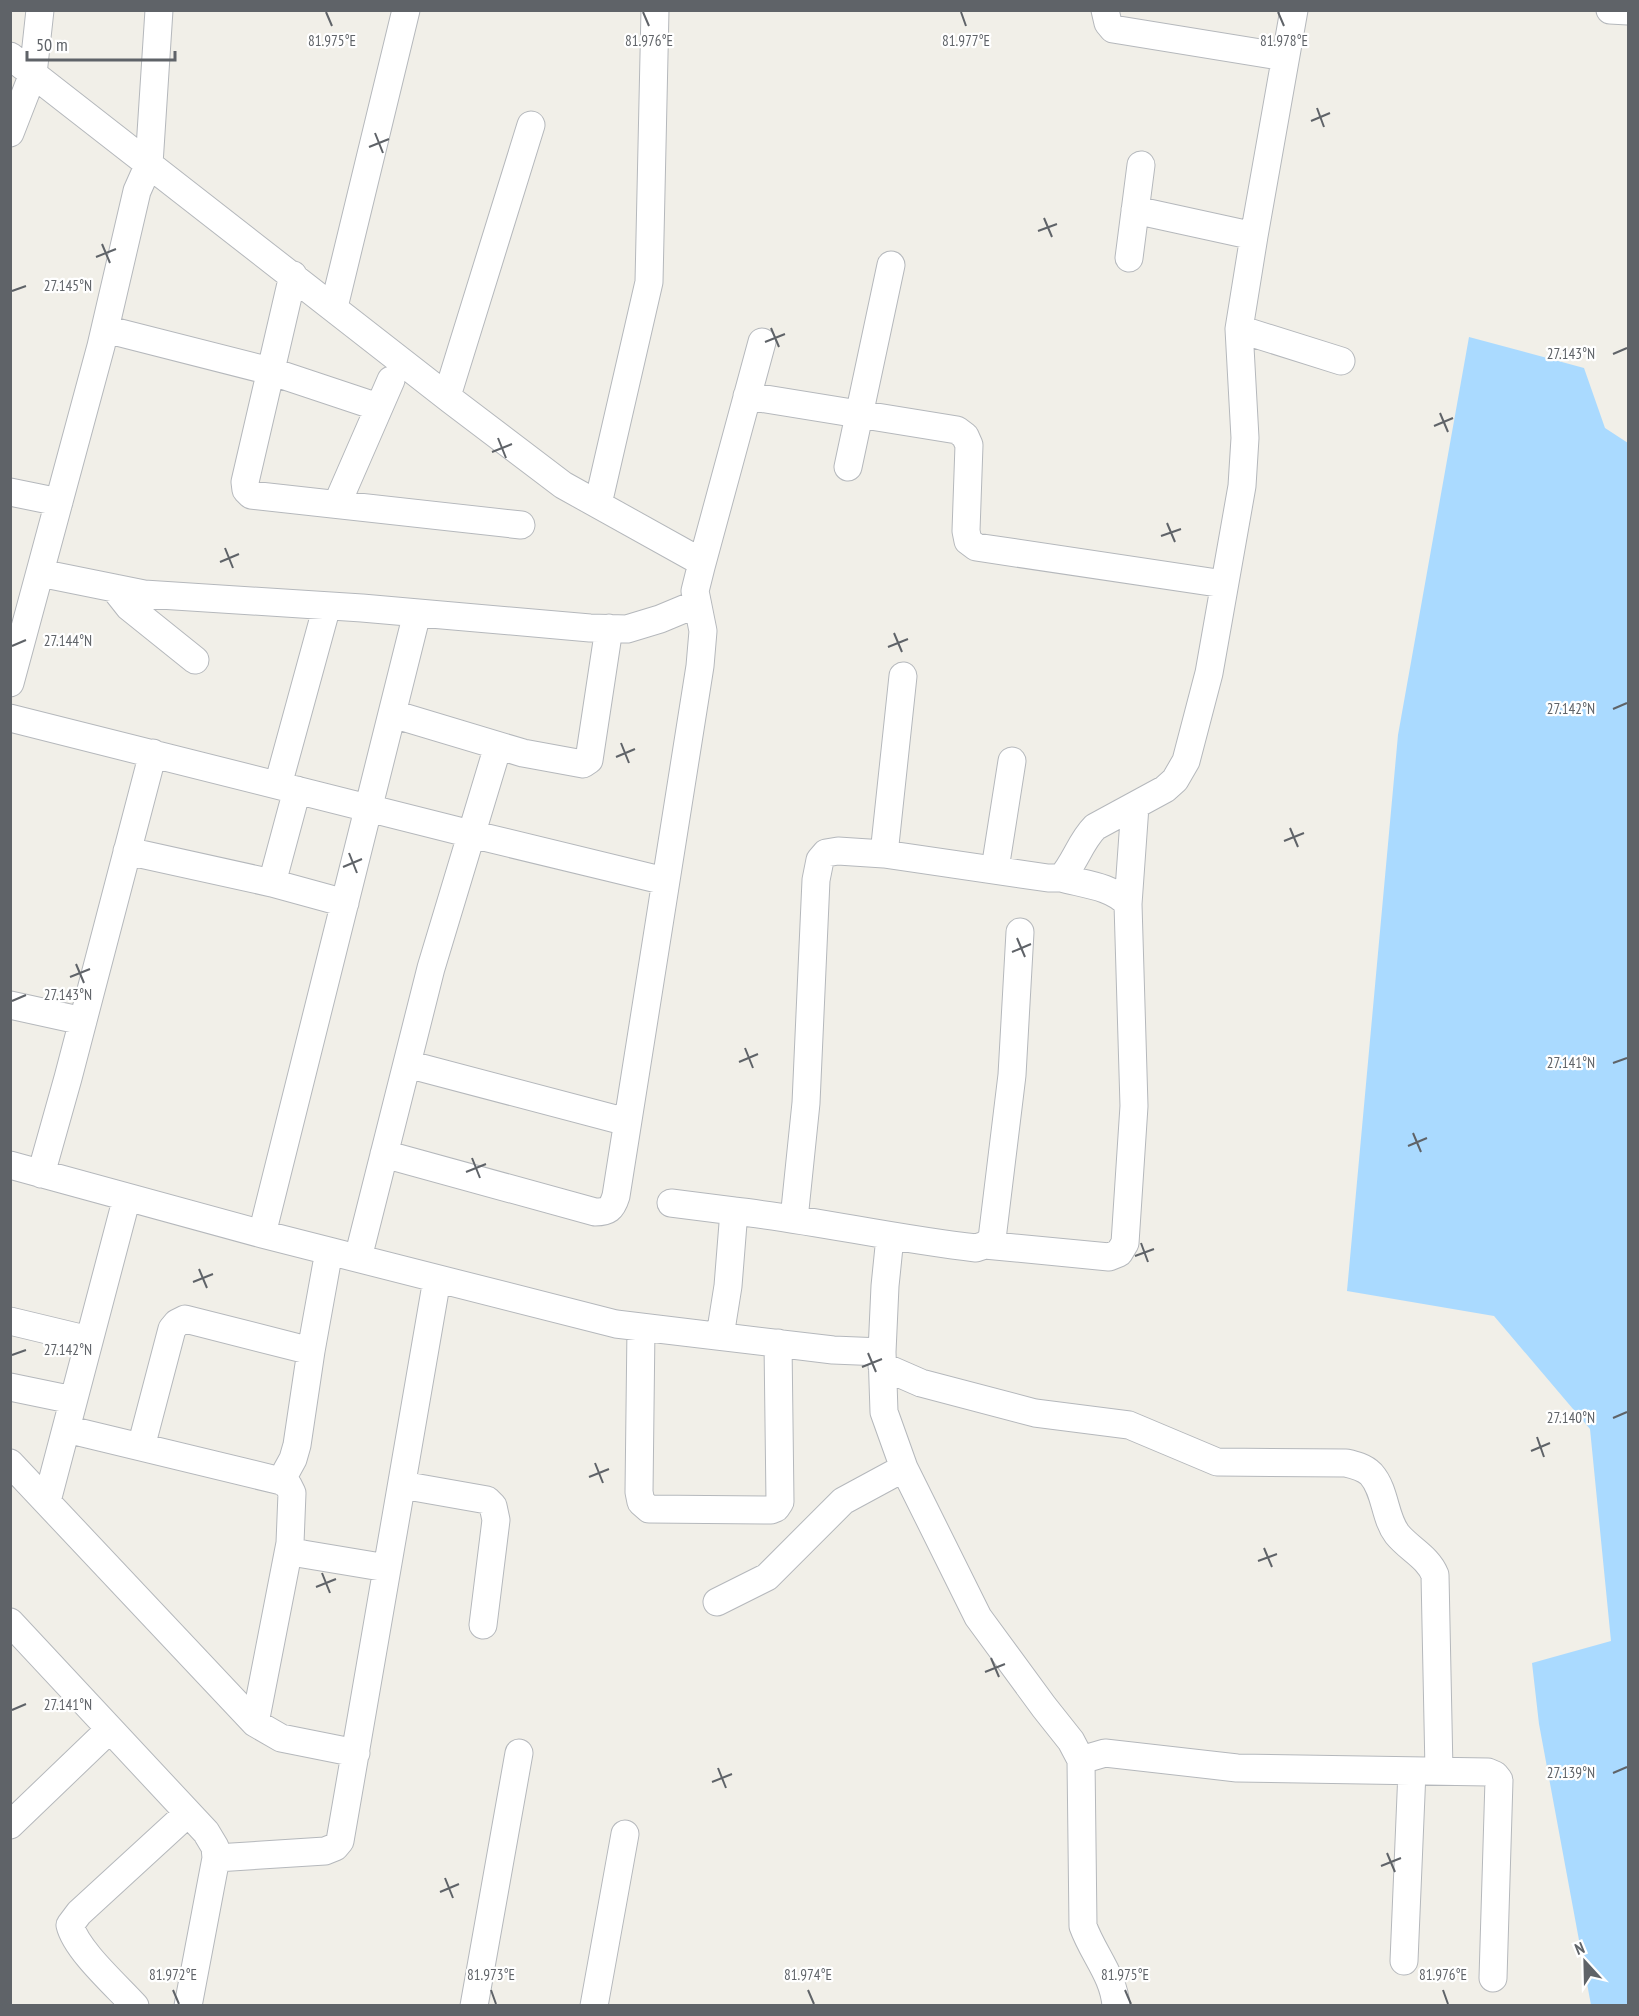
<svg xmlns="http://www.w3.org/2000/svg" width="1639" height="2016" font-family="'PT Sans Narrow',sans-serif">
  <rect width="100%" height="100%" fill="#f1efe8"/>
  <path fill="#aadaff" d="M1469,337L1584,368L1605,428L1628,443V2005H1591L1539,1724L1532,1663L1611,1641L1590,1429L1494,1316L1347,1291L1398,735Z"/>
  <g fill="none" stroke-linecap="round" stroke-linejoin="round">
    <g stroke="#b5b8bc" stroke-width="29">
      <path id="minor" d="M1105,10L1108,23L1113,29L1285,57
        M1610,10L1628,11
        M10,56L451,400L563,485L696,559L701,567L695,591L703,631L700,666L616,1196C612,1209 608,1212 595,1212L384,1154
        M10,133L33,74L40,10
        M1135,210L1254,236
        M1129,258L1141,165
        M293,275L245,482L246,490L251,495L521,525
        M334,307L406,10
        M105,329L270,371L378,407
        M1239,329L1341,361
        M447,396L531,125
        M747,396L957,430L965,436L969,445L966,531L968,541L976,547L1224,584
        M848,467L891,265
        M10,492L59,502
        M337,504L391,380
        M598,504L649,282L655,10
        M701,567L762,342
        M40,573L144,594L362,608L590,628L627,629L660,619L696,604
        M114,588L129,607L195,660
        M10,683L101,346L137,191L149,164L159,10
        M393,714L523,753L583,764L589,760L609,628
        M10,718L471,834L665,881
        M278,785L327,606
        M127,851L272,883L345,903
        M884,854L903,676
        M995,869L1012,761
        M1061,878C1083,884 1112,886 1128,904
        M272,883L297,790
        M10,1005L83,1021
        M407,1064L627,1122
        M10,1165L262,1234L616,1324L833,1350L882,1352
        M41,1174L68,1078L153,753
        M671,1203L734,1211
        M794,1219L806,1103L816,880L820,860L826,853L838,851L884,854L1048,878H1061C1075,863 1080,842 1095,827L1165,789L1175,780L1186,761L1209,673L1242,486L1245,438L1239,329L1254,236L1294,10
        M262,1234C313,1026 367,820 417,613
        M890,1237L885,1286L882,1352L884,1412L904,1468L978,1617L1044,1707L1071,1741L1081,1760L1083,1926C1093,1954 1114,1976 1116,2006
        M985,1245L1109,1257L1119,1253L1125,1243L1134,1106L1128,904L1135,806
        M358,1258L431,968L498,746
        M10,1321L89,1340
        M641,1327L639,1492L641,1502L649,1509L771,1510L776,1508L780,1502L778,1343
        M720,1336L728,1286L734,1211C815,1220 894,1239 976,1248L985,1245L992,1239L1012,1075L1020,932
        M882,1366L921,1383L1035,1413L1129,1425L1217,1462L1346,1463C1355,1465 1364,1467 1371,1474C1386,1491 1384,1517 1397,1534C1409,1549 1428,1557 1435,1575L1439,1771
        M10,1387L73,1400
        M66,1429L281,1481L288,1485L292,1493L290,1543L294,1551L303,1554L387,1568
        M141,1447L172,1329L177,1323L185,1319L311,1351
        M10,1463L255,1723L281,1738L356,1753
        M281,1481L293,1459L297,1445L311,1351L329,1251
        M402,1485L487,1500L493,1506L496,1520L483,1625
        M47,1501L127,1197
        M717,1602L767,1577L843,1501L904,1468
        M10,1622L206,1832L215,1847L216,1858L188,2006
        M255,1723L290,1543
        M1081,1760L1105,1753L1237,1768L1488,1772L1495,1775L1499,1780L1493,1978
        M10,1825L110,1729
        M216,1858L325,1851L335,1847L340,1841L437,1279
        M1404,1961L1412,1771
        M135,2006C117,1986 76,1950 70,1925L79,1913L188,1813
        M474,2006L519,1753
        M594,2006L625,1834"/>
    </g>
    <use href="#minor" stroke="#fff" stroke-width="27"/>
  </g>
  <path fill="none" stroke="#5f6368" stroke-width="2" d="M326,12L332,26M643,12L649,26M961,12L966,26M1278,12L1284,26M1317,108L1324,127M1311,121L1330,113M375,133L383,153M369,147L389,139M1044,218L1052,237M1038,231L1057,224M102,244L110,263M96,257L116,249M12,291L26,286M771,328L779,347M765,342L785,334M1613,354L1627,348M1440,413L1448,432M1434,426L1453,418M498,438L506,458M492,452L512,444M1167,523L1175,542M1161,536L1181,529M225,548L233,568M220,562L239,554M894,633L902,652M12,646L26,640M888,647L908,639M1613,709L1627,703M621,743L629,763M616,757L635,749M1290,828L1298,847M1284,841L1304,833M349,853L357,873M343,867L362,859M1017,938L1025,957M1012,952L1031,944M76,964L84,983M70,977L90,969M12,1001L26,995M745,1048L753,1068M739,1062L758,1054M1613,1063L1627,1058M1413,1133L1421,1152M1408,1146L1427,1138M472,1158L480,1178M466,1172L486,1164M1141,1243L1148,1262M1135,1256L1154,1249M199,1269L207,1288M193,1282L213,1274M868,1353L876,1372M12,1355L26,1350M862,1367L882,1359M1613,1418L1627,1412M1537,1437L1544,1457M1531,1451L1550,1443M595,1463L603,1483M589,1477L609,1469M1264,1548L1272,1567M1258,1561L1277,1554M322,1573L330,1593M316,1587L336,1579M991,1658L999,1677M985,1672L1005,1664M12,1710L26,1704M718,1768L726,1788M1613,1773L1627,1767M712,1782L732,1774M1387,1853L1395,1872M1381,1866L1401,1858M445,1878L453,1898M440,1892L459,1884M173,1990L179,2004M491,1990L496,2004M808,1990L814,2004M1125,1990L1131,2004M1443,1990L1448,2004"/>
  <g font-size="15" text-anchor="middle" fill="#5f6368" stroke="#fff" stroke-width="4.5" stroke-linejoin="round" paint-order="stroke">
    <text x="332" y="46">81.975°E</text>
    <text x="649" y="46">81.976°E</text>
    <text x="966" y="46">81.977°E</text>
    <text x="1284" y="46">81.978°E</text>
    <text x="68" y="291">27.145°N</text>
    <text x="1571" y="359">27.143°N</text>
    <text x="68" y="646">27.144°N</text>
    <text x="1571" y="714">27.142°N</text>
    <text x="68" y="1000">27.143°N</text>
    <text x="1571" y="1068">27.141°N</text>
    <text x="68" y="1355">27.142°N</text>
    <text x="1571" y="1423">27.140°N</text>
    <text x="68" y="1710">27.141°N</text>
    <text x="1571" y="1778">27.139°N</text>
    <text x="173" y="1980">81.972°E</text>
    <text x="491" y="1980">81.973°E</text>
    <text x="808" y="1980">81.974°E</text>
    <text x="1125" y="1980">81.975°E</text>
    <text x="1443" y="1980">81.976°E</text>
  </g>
  <rect width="1639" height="2016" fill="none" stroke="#5f6368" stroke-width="24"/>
  <g transform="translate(1585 1962) rotate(338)" stroke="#ffffff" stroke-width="4.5" paint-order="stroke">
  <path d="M0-4.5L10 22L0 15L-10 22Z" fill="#5f6368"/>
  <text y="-9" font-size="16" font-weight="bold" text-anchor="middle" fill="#5f6368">N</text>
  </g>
  <path d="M27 51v9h148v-9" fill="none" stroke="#5f6368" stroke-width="3"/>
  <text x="36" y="51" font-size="18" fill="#5f6368" stroke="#ffffff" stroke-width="4.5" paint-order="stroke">50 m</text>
</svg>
